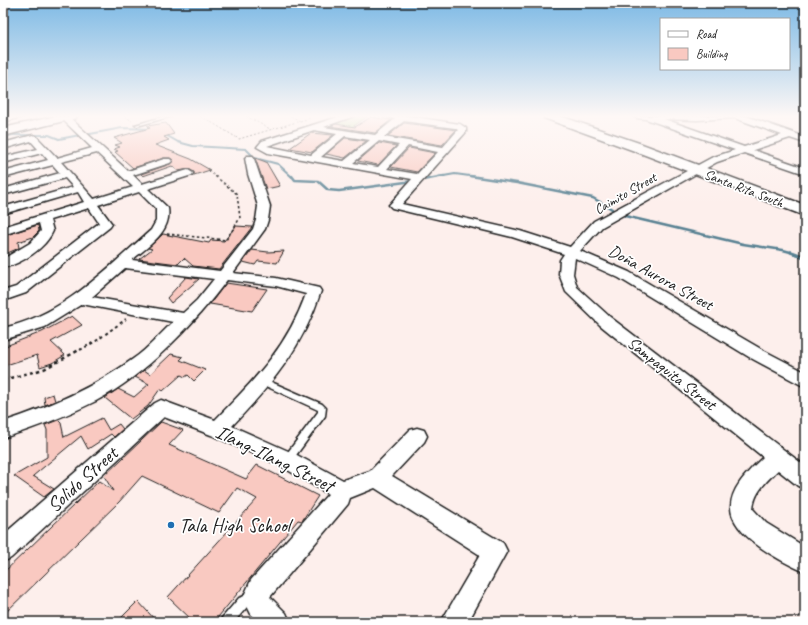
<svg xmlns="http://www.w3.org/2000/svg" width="808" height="625" font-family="Caveat,sans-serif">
  <rect width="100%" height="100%" fill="#fdefec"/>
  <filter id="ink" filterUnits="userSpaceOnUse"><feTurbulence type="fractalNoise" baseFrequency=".025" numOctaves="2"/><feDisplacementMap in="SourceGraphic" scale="8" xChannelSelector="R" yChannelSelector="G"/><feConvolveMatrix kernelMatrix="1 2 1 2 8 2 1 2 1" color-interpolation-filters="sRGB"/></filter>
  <g filter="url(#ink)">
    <path fill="#b4dd9a" stroke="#687c5b" d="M353,116H368L348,130L336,128L340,125L332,123Z"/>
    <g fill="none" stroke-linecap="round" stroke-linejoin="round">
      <path stroke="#588192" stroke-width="2" d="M90,134L122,128L154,129
        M164,134L178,142L193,146L246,149L255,158L278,164L292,177
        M3,138L12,135H49L59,139L80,135
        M438,177L455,174L477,177"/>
      <path stroke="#588192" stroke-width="2.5" d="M292,176L295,180L318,181L328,190L339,191L413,181
        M470,176L517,183L593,198L612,209
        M423,180L444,176
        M625,216L743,244L783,250L794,253"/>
      <path stroke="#588192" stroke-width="3.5" d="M791,252L805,257"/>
    </g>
    <path fill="#f9c9c1" stroke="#1c1c1c" d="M371,117L391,120L375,133L330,126L336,124L355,127Z
      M166,123L174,134L164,137L169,140L155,145L191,159L210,170L194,175V172L189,169L178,171L172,166L143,176L141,174L170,164L173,160L170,158H164L133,168L115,152L118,151L114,149L120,147L115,145L122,143L114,138L150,128L147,126Z
      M404,123L435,127L456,130L442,145L388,136Z
      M311,133L333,135L312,152L290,148Z
      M345,138L366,141L345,158L326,154Z
      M379,143L396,146L378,165L358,161Z
      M409,148L435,153L417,172L391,167Z
      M255,158L266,162L280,186L266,189Z
      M38,225L39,231L33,237L18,242L19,248L3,255V236Z
      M236,226L252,227L219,269L193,266L184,258L178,264L139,259L152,249L148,248L163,234L209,243L211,240L224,241Z
      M252,250L268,252L284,251L277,263L258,261L255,265L243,262Z
      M186,277L199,279L171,303L167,298Z
      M226,283L267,289L252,311L210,304Z
      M72,316L82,325L51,342L65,355L52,363L40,367L37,355L3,366V347L42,332Z
      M171,354L183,357L180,360L205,370L194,381L188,375L185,377L181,375L163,391L160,389L148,406L131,419L105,398L118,389L134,397L149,384L135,377L144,370L150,374Z
      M53,394L55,401L45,405L44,397Z
      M102,418L109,430L119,424L123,429L114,437L111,434L88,449L81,436L33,476L54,489L44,497L14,476L47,457V430L45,425L58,420L61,423L64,437Z
      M161,422L183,430L169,445L246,479L257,465L318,496L302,521L298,520L214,622H194L168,597L257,499L237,488L219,513L142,476L119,502L3,615V573L99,481L113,491L104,476Z
      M138,601L157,622H117Z"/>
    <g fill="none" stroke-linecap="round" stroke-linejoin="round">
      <g stroke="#1c1c1c" stroke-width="3">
        <path id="lane" d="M165,116H172L137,126L135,125Z
          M801,116H805V118Z
          M262,378L322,404L326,408L325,416L291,462L288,463L285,462L283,459L285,456L318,412V410L259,383L258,381L259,379Z
          M254,593L258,595L260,599L258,603L247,607L234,622H220L222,618L239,598Z"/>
      </g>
      <g stroke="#1c1c1c" stroke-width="3">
        <path id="street" d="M9,116H25L3,122V118Z
          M59,116H68L128,171L164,159H170L172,161L170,163L133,175L142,184L188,170L193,173L192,175L148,189L168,208C172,232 148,246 132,260L220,271L253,229L256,220L258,206L248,174L245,158L247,156H253L270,206L268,220L265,229L233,273L276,278L319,288L321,291C303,347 272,384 232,426L295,454L343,480L370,471L410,430L417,428L424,430L427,436L424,442L392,476L503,543L507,551L468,622H441L480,555L375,488L350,498L348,504L270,597L286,613L290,622H259L251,614L243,598L251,580L328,494L281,466L211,435L164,417L11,558L3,562V535L155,403L161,400L215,420C255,379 286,349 306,294L276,286L227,280C194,324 146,375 96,401C66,416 35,428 3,438V422C49,407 93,388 133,359C148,349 160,334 173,322L82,304L45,327L3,340V328C64,315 106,269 151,230L156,221V209L139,192L98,205L112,224L110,227L26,293L3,301V291L16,287L99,223L89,208L50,220L53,231C46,248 21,264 3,268V259L30,243L41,231L39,223L3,235V227L84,202L78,192L3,214V207L73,187L65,178L3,195V189L60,173L53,165L3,178V172L48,160L42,153L3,163V157L38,149L31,141L3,149V143L33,135L36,136L57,158L92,148ZM97,153L133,187L94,199L61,162ZM125,268L214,279L197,300L183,313L92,297Z
          M341,116H354L324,127L375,135L395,119L386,116H408L460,124L466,128V132L402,204L520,231L570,247L594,221L711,158L735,150L646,119L637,118L633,116H746L805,137V143L790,138L753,150L805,168V174L744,153L717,162L602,227L580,251L629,272L761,349L805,372V387L749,357L619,278L575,258L573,274L577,287L610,317L805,466V489L798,486L778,470C767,481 754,492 753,509L766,523L805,547V572C782,562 732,536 731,508C730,488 750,470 763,457L600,325L566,292L559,274L560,260L564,254L512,237L392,208L389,205L391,203L412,179L268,153L257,147L262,141ZM732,118H735L782,135L744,147L664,119L697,120ZM404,121L455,128L458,130L443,147L384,137ZM314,130L337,134L311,155L267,146ZM345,136L370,140L344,161L321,157ZM379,141L399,145L378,167L353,163ZM408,146L438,152L417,174L387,169Z"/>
      </g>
      <g stroke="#1c1c1c" stroke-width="3">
        <path id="secondary" d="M56,116H77L76,118L3,136V128Z
          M543,116H560L642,144L805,205V216L632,150L544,118Z"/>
      </g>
      <path stroke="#1c1c1c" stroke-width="1" stroke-dasharray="2 2" stroke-linecap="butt" d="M125,116L132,121
        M201,116L239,139L310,118
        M246,116L270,129
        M291,116L300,121
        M209,171L216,177"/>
      <path stroke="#1c1c1c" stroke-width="1.5" stroke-dasharray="2.5 2.5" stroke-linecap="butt" d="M167,234L226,240L240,218L237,194L215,176"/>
      <path stroke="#1c1c1c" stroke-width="2" stroke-dasharray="3 3" stroke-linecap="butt" d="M80,350L96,341L126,319"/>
      <path stroke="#1c1c1c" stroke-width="2.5" stroke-dasharray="3.5 3.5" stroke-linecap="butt" d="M3,380L44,369L81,349"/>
      <use href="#lane" fill="#fff" fill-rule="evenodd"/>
      <use href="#street" fill="#fff" fill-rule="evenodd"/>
      <use href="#secondary" fill="#fff" fill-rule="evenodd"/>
    </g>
  </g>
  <linearGradient id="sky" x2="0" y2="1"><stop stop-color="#7ebae5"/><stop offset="0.57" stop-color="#fef8f6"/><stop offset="1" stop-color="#fef8f6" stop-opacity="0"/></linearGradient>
  <rect width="808" height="204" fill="url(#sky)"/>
  <circle fill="#1f6fb2" stroke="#fff" stroke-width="1.5" cx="171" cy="525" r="4"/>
  <g text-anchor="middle" stroke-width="3.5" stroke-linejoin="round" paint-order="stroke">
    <g font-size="14" fill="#1c1c1c" stroke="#fff">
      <text transform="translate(744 188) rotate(21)" y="5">Santa Rita South</text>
      <text transform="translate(625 193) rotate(-30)" y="5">Caimito Street</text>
    </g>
    <g font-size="17" fill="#1c1c1c" stroke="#fff">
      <text transform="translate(661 277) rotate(29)" y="6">Doña Aurora Street</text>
      <text transform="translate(672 373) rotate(38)" y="6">Sampaguita Street</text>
    </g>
    <g font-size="20" fill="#1c1c1c" stroke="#fff">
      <text transform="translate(275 458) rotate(26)" y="7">Ilang-Ilang Street</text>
      <text transform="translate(82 479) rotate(-42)" y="7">Solido Street</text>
    </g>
    <g font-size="20" fill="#1c1c1c" stroke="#fff" text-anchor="start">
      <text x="179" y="532">Tala High School</text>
    </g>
  </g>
  <rect width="808" height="625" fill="none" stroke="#fff" stroke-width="16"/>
  <rect x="8" y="8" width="792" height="609" fill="none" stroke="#1c1c1c" stroke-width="1.5" filter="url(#ink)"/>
  <rect x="660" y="18" width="130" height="52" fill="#ffffff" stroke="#a4a4a4"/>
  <rect x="668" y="31" width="20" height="6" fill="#ffffff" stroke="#a4a4a4"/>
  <text x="696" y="38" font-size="12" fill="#1c1c1c">Road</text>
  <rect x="668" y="48" width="20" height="12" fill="#f9c9c1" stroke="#a4a4a4"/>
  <text x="696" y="58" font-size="12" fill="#1c1c1c">Building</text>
</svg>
